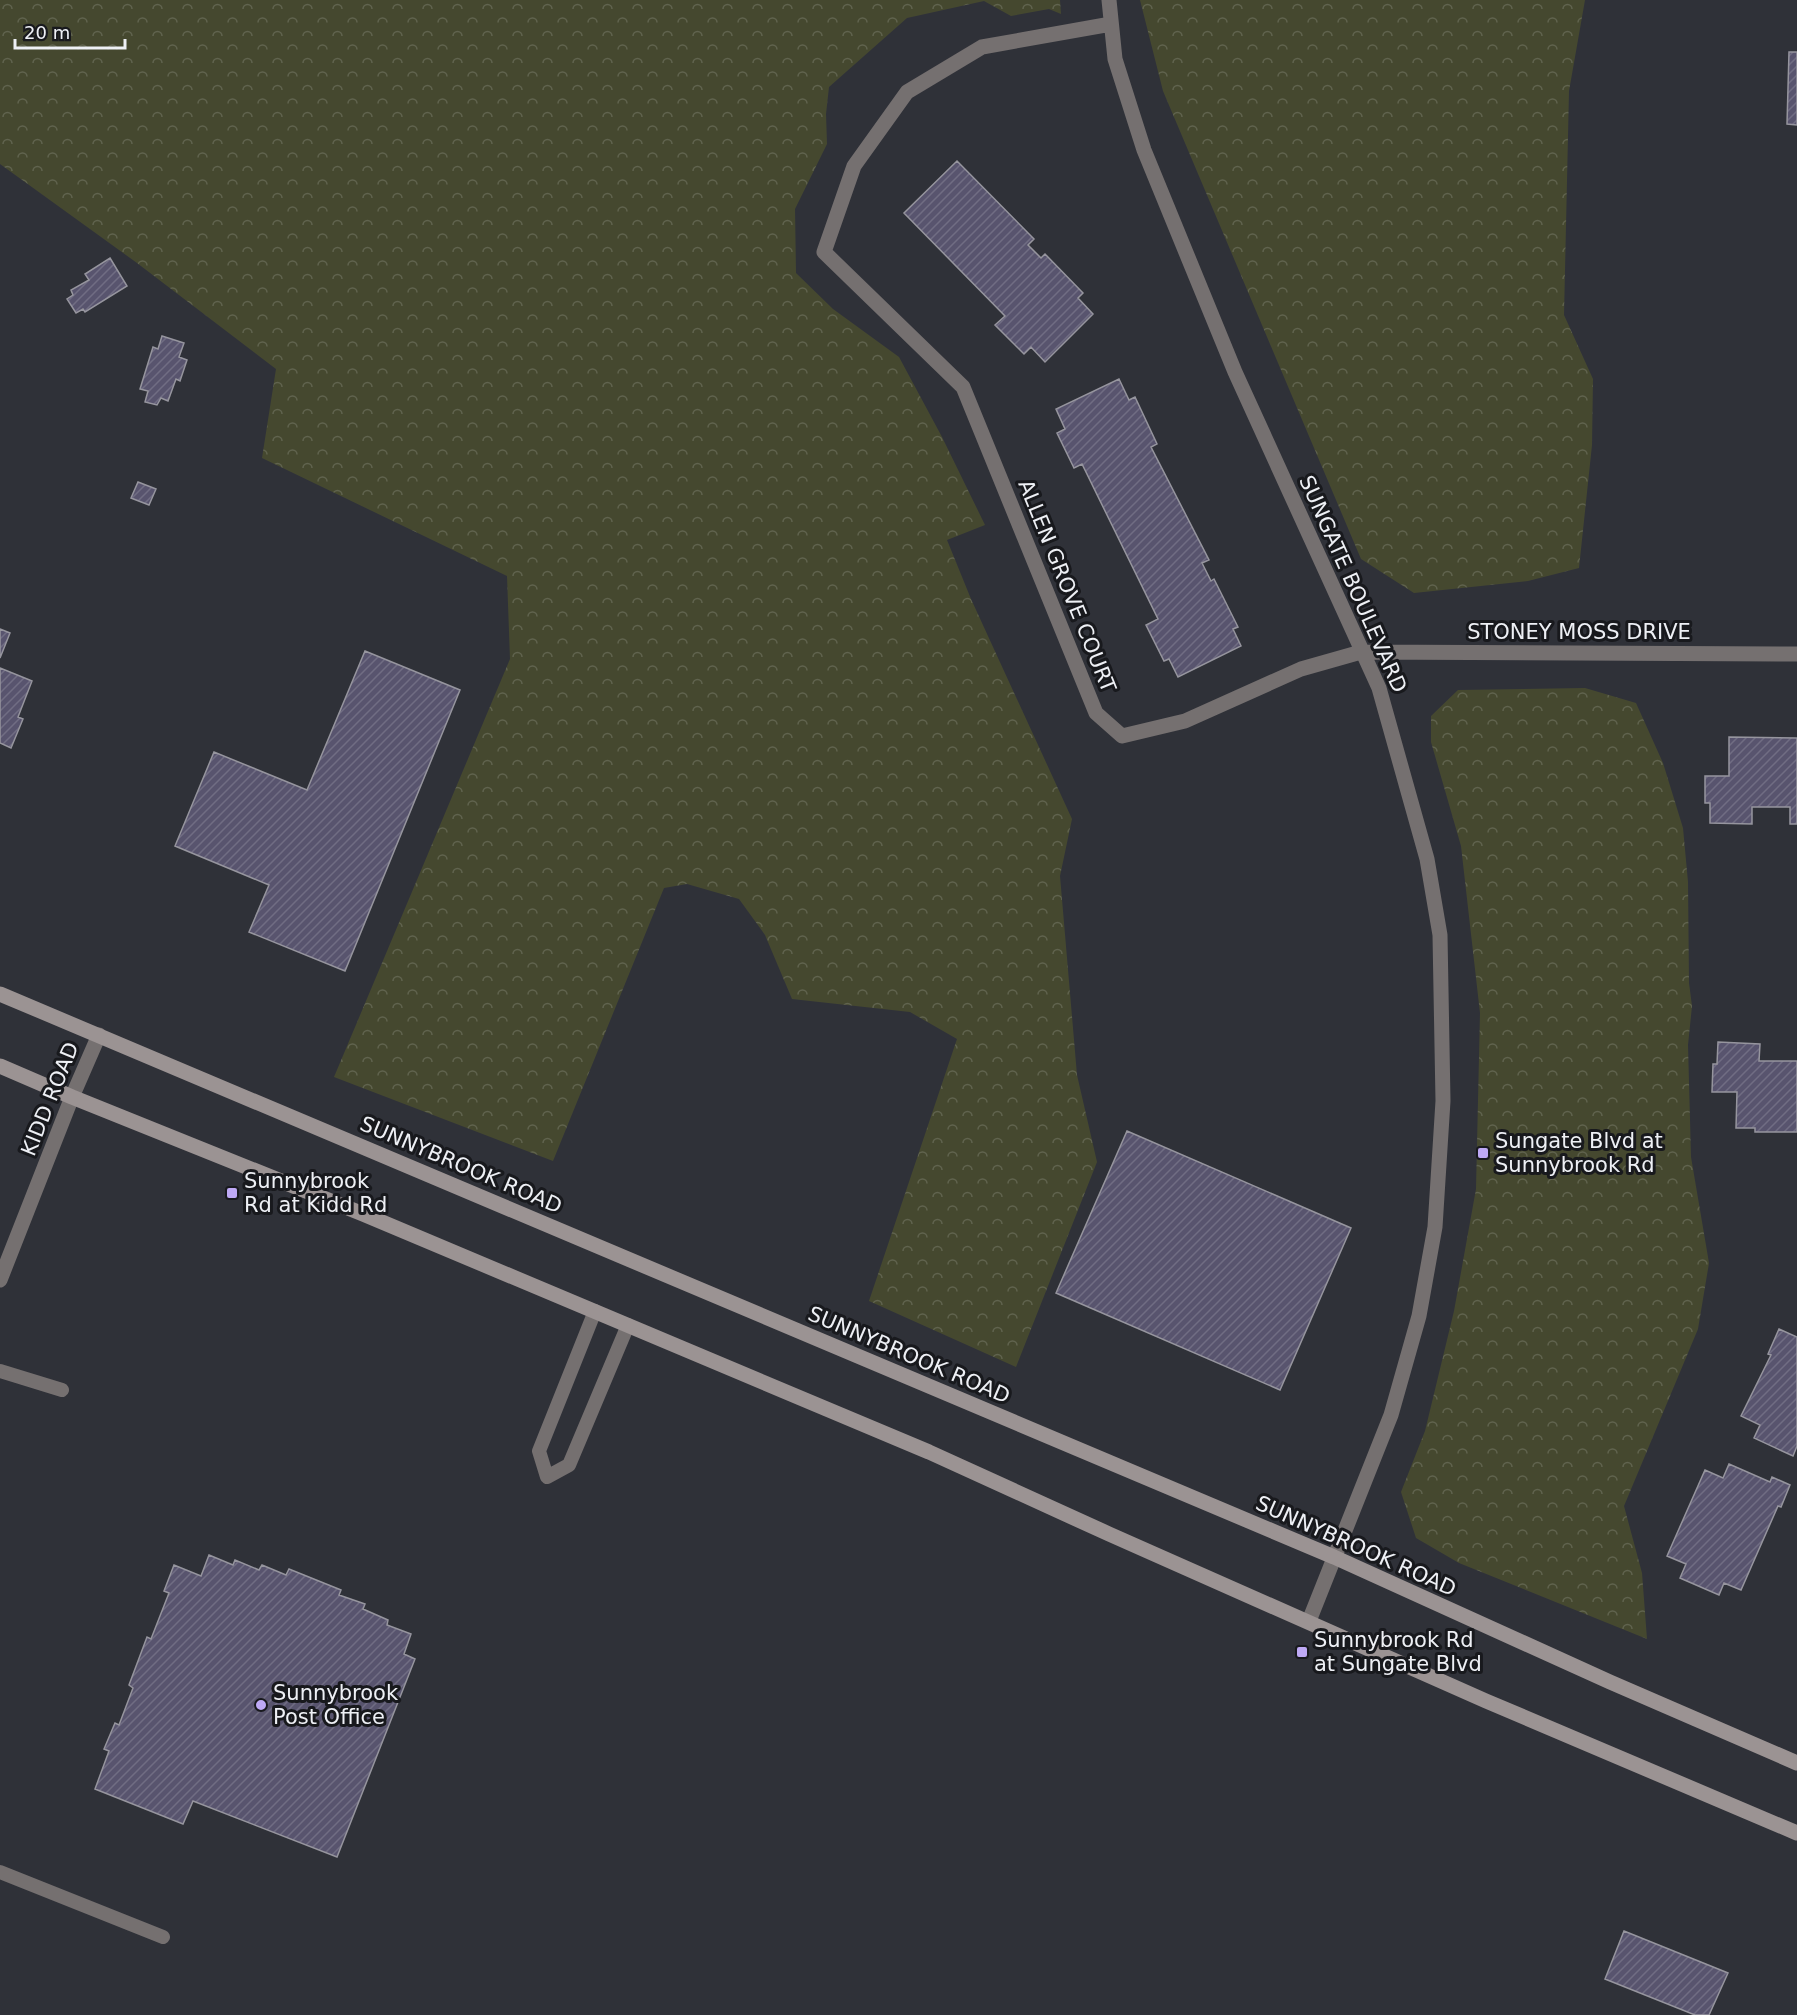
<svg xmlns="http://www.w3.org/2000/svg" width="1797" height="2015" font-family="'DejaVu Sans',sans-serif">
  <defs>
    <pattern id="forest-crowns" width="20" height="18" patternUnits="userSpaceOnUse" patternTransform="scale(1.5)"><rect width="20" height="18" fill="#45482f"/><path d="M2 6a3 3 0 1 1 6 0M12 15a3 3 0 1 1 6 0" fill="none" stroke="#60634e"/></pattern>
    <pattern id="building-hatch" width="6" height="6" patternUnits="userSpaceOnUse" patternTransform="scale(1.5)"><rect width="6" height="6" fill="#58546e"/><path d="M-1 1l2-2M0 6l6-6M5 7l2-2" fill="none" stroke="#706d83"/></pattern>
  </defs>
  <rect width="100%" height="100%" fill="#2f3138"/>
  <path fill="url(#forest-crowns)" d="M0,0H1060L1061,14L1049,9L1011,16L984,1L907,18L829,87L826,114L827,144L795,209L796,273L833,309L899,357L942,437L985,525L947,540L971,599L1072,819L1060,876L1077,1075L1097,1162L1016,1367L869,1301L957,1039L910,1012L792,999L765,935L739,899L687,884L664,888L553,1161L334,1077L510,659L507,576L262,458L276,369L137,263L0,164Z
    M1140,0H1585L1569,91L1564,315L1593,379L1592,445L1579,568L1528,581L1414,593L1361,559L1163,91Z
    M1585,688L1636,703L1663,763L1683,828L1688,882L1689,983L1692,1006L1688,1045L1691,1157L1709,1263L1698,1329L1624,1506L1642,1573L1647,1639L1459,1563L1416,1538L1401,1492L1425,1431L1454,1311L1476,1189L1480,1013L1461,846L1431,742V716L1458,690Z"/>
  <path fill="url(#building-hatch)" stroke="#96959e" stroke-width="1.5" d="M1789,52H1797V125L1787,124Z
    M957,161L1034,239L1028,245L1041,258L1045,254L1083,293L1078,298L1093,314L1045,362L1031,347L1024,354L995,325L1005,316L904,213Z
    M110,258L127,286L85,312L83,309L76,313L67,299L73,295L71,290L89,280L85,274Z
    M162,336L184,343L179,357L187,360L180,381L176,379L168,401L161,398L157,405L145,402L148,391L140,389L153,347L158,349Z
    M1119,379L1129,400L1135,397L1157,444L1151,447L1209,560L1202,563L1211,581L1214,579L1238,627L1233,629L1241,646L1178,677L1169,659L1164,661L1146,625L1158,619L1082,464L1074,468L1057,433L1065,429L1056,409Z
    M138,482L156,489L149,505L131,498Z
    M0,629L10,633L0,658Z
    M365,651L460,690L345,971L249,932L269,885L175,846L214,752L307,790Z
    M0,668L32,681L18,717L23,719L11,748L0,743Z
    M1729,737L1797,738V824H1790V807H1752V824L1710,823V803H1705V776H1729Z
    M1718,1042L1760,1044L1759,1061H1797V1132H1755V1128H1736L1737,1092H1712L1713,1064H1717Z
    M1127,1131L1351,1228L1280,1390L1056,1293Z
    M1779,1329L1797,1337V1446L1793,1456L1754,1438L1760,1425L1741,1416L1771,1355L1768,1354Z
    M1729,1464L1770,1482L1772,1477L1790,1485L1781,1507L1778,1506L1741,1590L1724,1583L1719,1595L1680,1578L1686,1564L1667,1556L1705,1470L1723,1478Z
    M209,1555L233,1565L235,1560L259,1570L262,1565L286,1575L289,1569L341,1590L339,1595L365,1604L363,1609L388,1620L387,1625L411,1634L404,1654L415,1659L337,1857L193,1801L183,1824L95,1789L109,1751L104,1749L115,1723L119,1725L133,1688L129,1685L147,1637L151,1639L169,1593L164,1591L174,1565L201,1576Z
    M1624,1931L1728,1973L1709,2015H1695L1605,1979Z"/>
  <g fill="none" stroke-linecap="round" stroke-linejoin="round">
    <path stroke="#757070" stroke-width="14" d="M595,1311L539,1451L547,1477L569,1465L628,1325
      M0,1371L62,1390
      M0,1872L163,1937"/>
    <path stroke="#757070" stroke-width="15" d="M1109,0L1115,59L1144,150L1235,372L1379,688L1427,859L1440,935L1443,1101L1435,1227L1419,1316L1391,1415L1309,1621
      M1111,24L982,47L907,92L854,166L824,252L963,387L1096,713L1122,736L1185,721L1301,669L1361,652L1797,654"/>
    <path stroke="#757070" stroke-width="15" d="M0,1280L72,1097L99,1035"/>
    <path stroke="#9b9393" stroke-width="15" d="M0,994L1334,1557L1610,1682L1797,1763
      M0,1066L72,1097L363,1214L929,1452L1109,1534L1486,1701L1797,1833"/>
  </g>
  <g fill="#bea9f5" stroke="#18191d" stroke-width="2">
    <rect x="1477" y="1147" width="12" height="12" rx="3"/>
    <rect x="226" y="1187" width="12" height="12" rx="3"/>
    <rect x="1296" y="1646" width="12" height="12" rx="3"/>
    <circle cx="261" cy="1705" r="6"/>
  </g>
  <g text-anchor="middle" stroke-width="6" stroke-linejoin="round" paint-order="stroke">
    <g font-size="21" fill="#eef0f5" stroke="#18191d">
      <text transform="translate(1353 584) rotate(66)" y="7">SUNGATE BOULEVARD</text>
      <text transform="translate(1067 586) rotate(68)" y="7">ALLEN GROVE COURT</text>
      <text x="1579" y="639">STONEY MOSS DRIVE</text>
      <text transform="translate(50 1099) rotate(-68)" y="7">KIDD ROAD</text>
      <text transform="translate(461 1165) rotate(23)" y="7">SUNNYBROOK ROAD</text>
      <text transform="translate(909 1355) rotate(23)" y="7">SUNNYBROOK ROAD</text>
      <text transform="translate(1356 1546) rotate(24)" y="7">SUNNYBROOK ROAD</text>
    </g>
    <g font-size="21" fill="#eef0f5" stroke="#18191d" text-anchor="start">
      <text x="1495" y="1148">Sungate Blvd at<tspan x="1495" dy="24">Sunnybrook Rd</tspan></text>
      <text x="244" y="1188">Sunnybrook<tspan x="244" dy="24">Rd at Kidd Rd</tspan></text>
      <text x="1314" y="1647">Sunnybrook Rd<tspan x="1314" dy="24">at Sungate Blvd</tspan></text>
      <text x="273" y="1700">Sunnybrook<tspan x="273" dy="24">Post Office</tspan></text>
    </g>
  </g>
  <path d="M15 39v9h110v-9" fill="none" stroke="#eef0f5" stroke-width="3"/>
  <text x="24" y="39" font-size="18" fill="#eef0f5" stroke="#18191d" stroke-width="4.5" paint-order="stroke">20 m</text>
</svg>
